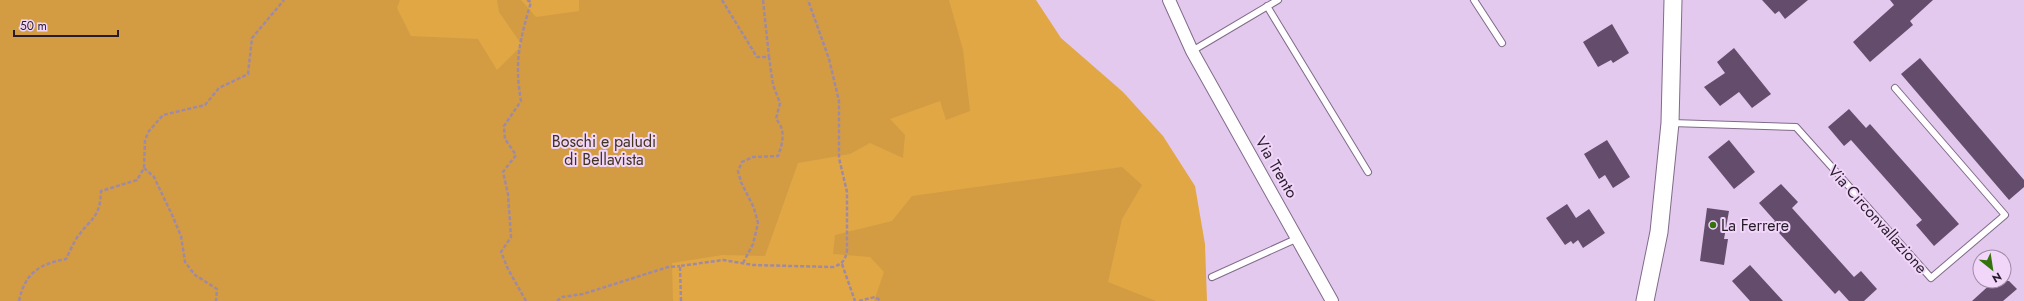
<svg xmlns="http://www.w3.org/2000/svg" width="2024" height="301" font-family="Jost,sans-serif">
  <rect width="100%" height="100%" fill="#e3c9ed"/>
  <path fill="#e1a745" d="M0,0H1036L1061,38L1123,92L1163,136L1195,186L1205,244L1207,301H0Z"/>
  <path fill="#d39c42" d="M0,0H400L397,8L411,36L478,39L497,70L522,45L499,12L497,0H521L536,17L579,11V0H949L963,50L970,111L946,120L940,101L890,119L905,135L903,158L870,143L850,154L798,163L765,256L723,255L672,263L673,301H0Z
    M1122,167L1142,185L1122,219L1108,282L1156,301H874L884,272L870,257L833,254L835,235L892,221L912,196Z"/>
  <path fill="#644d6c" d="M1762,0H1808L1785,19L1779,11L1775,14Z
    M1890,0H1933L1910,21L1913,25L1870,62L1853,42L1894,5Z
    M1612,24L1629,53L1613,63L1611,60L1598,67L1583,42Z
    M1734,48L1771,94L1752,108L1739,92L1720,106L1704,87L1725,73L1717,62Z
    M1920,58L2024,180V187L2009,200L1901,74Z
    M1849,109L1866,128L1870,124L1959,224L1934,246L1916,225L1922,220L1851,140L1844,146L1828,127Z
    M1607,140L1630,177L1613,188L1605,175L1599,179L1584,154Z
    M1729,140L1755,172L1734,189L1708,157Z
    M1781,184L1798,202L1792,208L1854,277L1861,271L1877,289L1864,301H1849L1839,290L1835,294L1771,224L1775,221L1759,203Z
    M1567,204L1576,218L1589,209L1605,233L1583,248L1578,240L1573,244L1571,241L1565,245L1546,218Z
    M1707,208L1729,211L1724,239H1728L1724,265L1700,261Z
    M1750,265L1783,301H1750L1732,281Z
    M1994,281H2009L2017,289L2003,301H1972Z"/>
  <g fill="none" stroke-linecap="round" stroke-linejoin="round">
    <g stroke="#816a8a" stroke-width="8">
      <path id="lane" d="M1474,0L1502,43
        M1267,6L1368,172
        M1192,51L1278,0
        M1672,123L1796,127L1931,278L2005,215L1895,88
        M1212,277L1298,238"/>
    </g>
    <g stroke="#816a8a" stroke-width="14">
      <path id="street" d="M1169,0L1192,51L1332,301"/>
    </g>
    <g stroke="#816a8a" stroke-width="19">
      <path id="secondary" d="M1645,301L1659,232L1670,123L1673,0"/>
    </g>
    <path stroke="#9f8aa6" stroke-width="2.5" stroke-dasharray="4 2" stroke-linecap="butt" d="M722,0L757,57H769L763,0
      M144,168L154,177L173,217L181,236L185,262L195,275L217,289L216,301
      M743,263L753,244L758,223L754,208L741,182L738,171L742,162L753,157L778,156C783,142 786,130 776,119L780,103L773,85L769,57
      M842,264L855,301
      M19,301C25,273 39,264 66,259C69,253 72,246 76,239C90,218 100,220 101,191L137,180L144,168L145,140L149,131L163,115L205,105L219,88L248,74L252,38L284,0
      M526,301L508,269L501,252L511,237L508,194L503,172L516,155L505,139L504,126L521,101C514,61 520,40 531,2L527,0
      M557,301L562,297L583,294L668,267L680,266
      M681,301L680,266L723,260L753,265L833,267C842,264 845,261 847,251V192L839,158V101L829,59L808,0
      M859,301L875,297L881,301"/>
    <use href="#lane" stroke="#fff" stroke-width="6"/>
    <use href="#street" stroke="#fff" stroke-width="12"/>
    <use href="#secondary" stroke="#fff" stroke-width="17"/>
  </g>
  <circle fill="#34730c" stroke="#f1d6fa" stroke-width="1.5" cx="1713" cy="225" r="4"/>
  <g text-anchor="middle" stroke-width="4" stroke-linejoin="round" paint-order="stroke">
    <g font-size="16" fill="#40331f" stroke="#f1d6fa">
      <text x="604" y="147">Boschi e paludi<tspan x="604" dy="18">di Bellavista</tspan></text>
    </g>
    <g font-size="16" fill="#261c29" stroke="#f1d6fa">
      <text transform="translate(1277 167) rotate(60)" y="6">Via Trento</text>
      <text transform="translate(1878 219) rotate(48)" y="6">Via Circonvallazione</text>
    </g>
    <g font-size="16" fill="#261c29" stroke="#f1d6fa" text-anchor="start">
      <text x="1721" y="231">La Ferrere</text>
    </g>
  </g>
  <g transform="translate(1992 269) rotate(150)"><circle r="19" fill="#f1d6fa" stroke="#a08ca6"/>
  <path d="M0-3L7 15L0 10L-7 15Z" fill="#34730c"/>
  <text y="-6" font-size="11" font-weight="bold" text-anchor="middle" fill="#261c29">N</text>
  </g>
  <path d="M14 30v6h104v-6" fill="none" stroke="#261c29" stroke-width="2"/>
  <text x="20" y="30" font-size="12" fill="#261c29" stroke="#f1d6fa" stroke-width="3" paint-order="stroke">50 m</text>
</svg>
